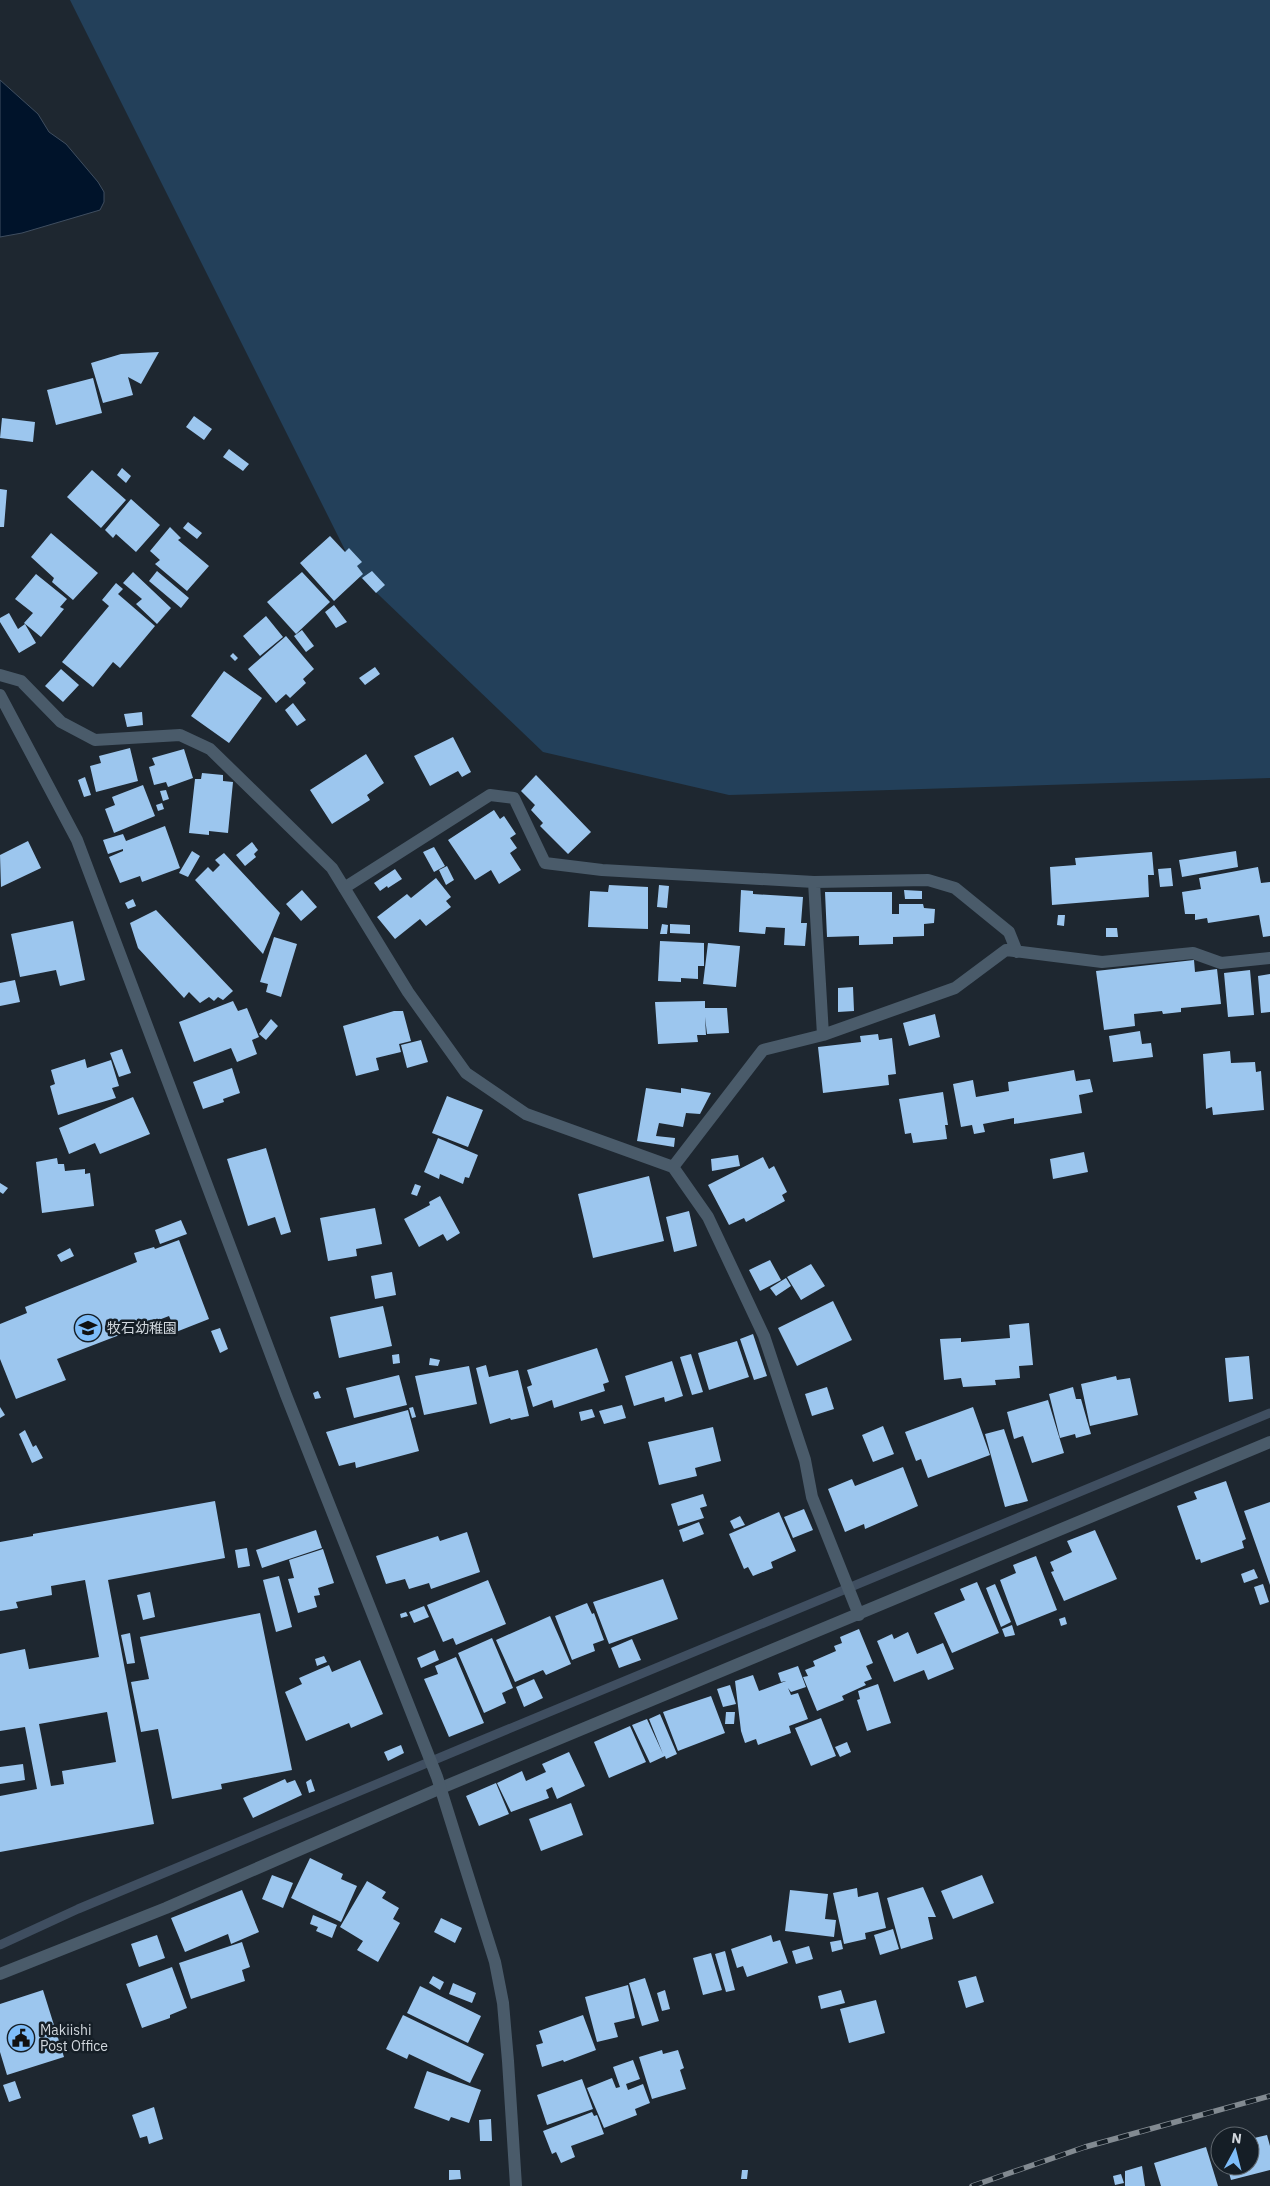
<svg xmlns="http://www.w3.org/2000/svg" width="1270" height="2186" font-family="'IBM Plex Sans','Noto Sans JP',sans-serif">
  <rect width="100%" height="100%" fill="#1e2730"/>
  <path fill="#23405a" d="M70,0H1270V778L729,795L543,752L357,574Z"/>
  <path fill="#00132a" stroke="#3f4e60" d="M0,80L38,114L49,132L66,144L98,182L104,192V202L100,210L22,233L0,237Z"/>
  <g fill="none" stroke-linecap="round" stroke-linejoin="round">
    <path stroke="#3f4e60" stroke-width="9" d="M0,1945L78,1909L458,1750L1270,1413"/>
  </g>
  <path fill="#9cc6ee" fill-rule="evenodd" d="M159,352L141,384L128,377L133,395L103,403L91,363L121,354Z
    M93,378L102,413L56,425L47,390Z
    M194,416L212,429L204,440L186,427Z
    M2,418L35,422L33,442L0,438Z
    M229,449L249,464L243,471L223,457Z
    M122,468L131,476L126,483L117,475Z
    M92,470L126,500L101,528L67,497Z
    M0,489L7,490L4,527H0Z
    M131,499L160,525L136,552L116,534L113,538L105,530Z
    M188,522L202,533L197,539L183,528Z
    M170,527L181,538L178,540L209,566L187,591L155,564L160,560L150,551Z
    M51,533L98,573L73,600L52,582L54,578L31,557Z
    M330,536L345,552L349,548L362,562L357,566L363,574L334,601L300,563Z
    M157,571L189,598L181,608L149,581Z
    M372,571L385,585L376,593L362,578Z
    M133,572L171,608L157,624L136,604L142,599L123,583Z
    M302,572L330,602L296,634L267,602Z
    M36,574L67,599L60,607L64,609L41,637L24,623L33,613L15,599Z
    M116,583L123,589L118,594L155,626L120,668L113,662L93,687L62,662L109,606L102,600Z
    M334,605L347,622L336,628L325,612Z
    M9,613L18,629L25,624L36,643L19,653L0,622V618Z
    M266,616L283,637L260,656L243,636Z
    M302,630L314,646L306,652L294,636Z
    M286,636L314,669L303,679L306,683L290,698L286,694L276,703L248,669Z
    M233,653L238,658L235,661L230,656Z
    M375,667L380,674L365,685L359,678Z
    M61,669L79,685L63,702L45,686Z
    M224,671L262,698L229,743L191,716Z
    M293,703L306,720L297,726L285,710Z
    M142,712L143,725L127,727L124,714Z
    M453,737L471,772L462,777L458,771L430,786L414,756Z
    M130,748L138,781L96,792L90,766L101,763L99,756Z
    M184,749L193,778L168,787L166,782L154,785L149,767L155,765L152,758Z
    M366,754L384,783L367,795L370,800L332,824L310,790Z
    M202,773L223,775V781L233,782L228,833L209,831V835L189,833L195,779H201Z
    M536,775L591,832L568,854L540,826L543,823L531,810L535,805L521,791Z
    M85,777L91,795L84,797L78,780Z
    M143,785L155,816L114,833L105,809L115,805L112,797Z
    M166,790L169,799L163,801L160,791Z
    M162,803L164,809L158,811L156,805Z
    M494,810L500,819L504,816L516,834L510,838L517,848L510,853L521,870L499,884L491,870L475,880L448,840Z
    M165,826L180,868L142,882L140,876L120,883L109,857L123,851V849L108,854L103,840L123,834L126,841Z
    M28,841L41,868L1,887L0,855Z
    M252,842L258,850L254,854L256,857L245,866L236,855Z
    M434,847L445,866L434,872L423,852Z
    M192,851L200,856L188,877L179,873Z
    M1236,851L1238,867L1182,877L1179,860Z
    M1152,852L1154,875H1148L1149,897L1052,905L1050,867L1076,865L1075,858Z
    M224,853L280,913L263,954L195,880L208,867L213,872L220,865L215,860Z
    M447,866L454,880L446,885L439,870Z
    M1258,867L1261,883L1270,882V936L1263,937L1259,915L1208,923L1207,918L1195,920V914H1185L1182,892L1201,889L1199,878Z
    M1171,868L1173,886L1160,887L1158,869Z
    M395,869L402,879L388,888L387,886L380,891L374,883Z
    M436,878L451,897L446,901L451,907L426,926L420,919L395,939L377,917L407,894L411,898Z
    M609,885L648,887V929L588,927L590,891L608,892Z
    M659,885L669,886L667,908L657,907Z
    M302,890L317,907L301,921L286,904Z
    M741,890L753,891V894L803,897L801,923H807L805,946L784,945L785,928L766,927L765,934L739,932Z
    M904,890L922,891V899H905Z
    M825,892H892V914H899V904H923L924,908L935,909L934,923L924,924V936L893,937V944L859,945V936L827,937Z
    M133,899L136,906L128,909L125,903Z
    M156,910L233,991L223,1000L218,997L214,1001L209,997L200,1003L189,992L184,998L138,948L130,923Z
    M1058,915H1065L1064,926L1057,925Z
    M73,921L85,980L60,986L56,970L20,977L11,934Z
    M662,924L668,925L667,934H660Z
    M670,924L690,925V934L670,933Z
    M1106,928H1117L1118,937H1106Z
    M274,937L297,944L281,997L266,992L268,984L260,982Z
    M660,941L704,943V966H698V979L681,978V982L658,981Z
    M708,943L740,946L736,987L703,984Z
    M1194,960L1195,972L1217,969L1221,1004L1181,1008V1012L1163,1014L1162,1011L1134,1014L1135,1026L1104,1030L1096,971Z
    M1250,970L1254,1015L1228,1017L1224,973Z
    M1270,974V1012L1261,1013L1258,976Z
    M15,980L20,1002L0,1006V983Z
    M853,987L854,1011L838,1012V988Z
    M233,1001L238,1011L247,1008L259,1037L252,1040L257,1054L237,1062L231,1048L194,1062L179,1022Z
    M705,1001V1008H727L729,1033L707,1034L705,1017L706,1035H697L698,1042L658,1044L655,1002Z
    M394,1011H403L411,1041L399,1044L401,1052L376,1058L379,1070L356,1076L343,1026Z
    M935,1014L940,1037L909,1046L903,1023Z
    M271,1019L278,1026L266,1040L259,1034Z
    M1140,1031L1142,1044L1151,1043L1153,1057L1113,1062L1109,1036Z
    M878,1034L879,1040L892,1038L896,1074L888,1075L889,1085L823,1093L818,1047L861,1042L860,1036Z
    M421,1040L428,1062L407,1068L401,1045Z
    M122,1049L131,1073L119,1077L110,1053Z
    M1230,1051L1231,1063L1255,1062L1256,1072L1261,1071L1264,1110L1213,1115L1212,1107L1206,1109L1203,1054Z
    M85,1059L87,1068L111,1060L119,1086L112,1088L116,1098L58,1115L50,1086L55,1084L51,1070Z
    M232,1068L240,1093L223,1099L224,1102L203,1109L193,1082Z
    M1074,1070L1076,1081L1090,1079L1093,1092L1079,1095L1082,1113L1014,1124V1118L983,1124L985,1132L974,1134L972,1125L961,1127L953,1084L973,1080L976,1097L1009,1091L1008,1082Z
    M646,1088L681,1093V1088L711,1093L700,1114L686,1113L683,1127L659,1123L656,1136L675,1138L674,1147L637,1141Z
    M943,1092L948,1125H945L947,1139L913,1143L911,1133L905,1134L899,1099Z
    M447,1096L483,1110L468,1147L432,1133Z
    M133,1097L150,1134L100,1154L95,1143L69,1154L59,1128Z
    M438,1138L478,1155L469,1178L465,1177L463,1184L440,1174L439,1179L424,1172Z
    M266,1148L291,1232L281,1235L275,1217L248,1226L227,1159Z
    M1084,1152L1088,1172L1053,1179L1050,1159Z
    M738,1155L740,1166L712,1171L711,1159Z
    M763,1157L769,1169L774,1166L787,1192L782,1195L785,1201L746,1222L744,1218L729,1225L708,1185Z
    M57,1158L58,1164H64L65,1171L85,1169V1174L90,1173L94,1206L42,1213L36,1162Z
    M649,1176L664,1241L593,1258L578,1194Z
    M0,1183L8,1188L3,1194L0,1192Z
    M415,1184L421,1186L417,1196L411,1194Z
    M440,1196L460,1233L447,1241L443,1234L419,1247L404,1219L430,1205L429,1202Z
    M375,1208L382,1244L356,1249L357,1256L328,1261L320,1218Z
    M689,1211L697,1246L674,1252L666,1217Z
    M181,1220L187,1234L160,1244L155,1230Z
    M179,1240L209,1319L176,1332L169,1316L57,1359L66,1380L16,1399L0,1359V1324L27,1313L25,1307L137,1262L134,1253L154,1247L155,1249Z
    M70,1248L74,1256L61,1262L57,1255Z
    M770,1260L781,1280L760,1291L749,1270Z
    M811,1264L825,1286L801,1300L787,1277Z
    M392,1272L396,1295L375,1299L371,1276Z
    M786,1278L791,1286L776,1296L770,1288Z
    M833,1301L852,1340L797,1366L778,1328Z
    M383,1306L392,1346L339,1358L330,1317Z
    M1029,1323L1033,1365L1019,1366L1020,1378L995,1380L996,1385L963,1387L961,1378L944,1380L940,1339L961,1338V1342L1010,1338L1009,1325Z
    M220,1328L228,1349L220,1353L211,1331Z
    M753,1334L767,1376L754,1380L740,1339Z
    M737,1341L749,1377L709,1390L698,1353Z
    M597,1348L609,1382L603,1384L605,1391L554,1408L552,1400L533,1407L527,1387L532,1385L527,1370Z
    M399,1354L400,1363L393,1364L392,1355Z
    M691,1354L703,1392L692,1395L680,1357Z
    M1249,1356L1253,1399L1229,1402L1225,1358Z
    M430,1358L440,1360L438,1366L429,1365Z
    M672,1361L683,1396L665,1402L664,1397L634,1406L625,1376Z
    M486,1365L489,1377L518,1370L529,1416L511,1420L510,1418L490,1424L476,1368Z
    M469,1366L477,1404L424,1415L415,1376Z
    M399,1375L407,1405L354,1418L346,1388Z
    M1116,1376L1117,1380L1130,1378L1138,1415L1090,1426L1081,1384Z
    M827,1387L834,1409L812,1416L805,1394Z
    M1073,1387L1076,1399H1081L1091,1434L1076,1438L1075,1434L1060,1438L1049,1394Z
    M318,1391L321,1398L315,1399L313,1393Z
    M1048,1400L1064,1453L1032,1463L1023,1436L1014,1439L1007,1412Z
    M622,1405L626,1418L604,1424L599,1411Z
    M0,1407L5,1415L0,1418Z
    M413,1407L416,1417L412,1418L409,1408Z
    M973,1407L990,1455L928,1478L921,1459L916,1461L905,1432Z
    M592,1409L595,1417L581,1421L579,1412Z
    M408,1410L419,1451L356,1468L355,1462L339,1466L326,1432Z
    M883,1426L894,1454L873,1462L862,1435Z
    M713,1427L721,1461L695,1468L697,1476L659,1485L648,1442Z
    M1004,1429L1028,1501L1005,1507L985,1434Z
    M25,1430L33,1447L36,1445L43,1458L32,1463L19,1434Z
    M903,1467L918,1506L865,1529L864,1524L845,1532L828,1489L852,1479L855,1486Z
    M1226,1481L1246,1539L1242,1541L1244,1548L1201,1563L1200,1559L1196,1560L1177,1506L1197,1499L1194,1492Z
    M703,1494L707,1506L700,1508L704,1518L678,1526L671,1504Z
    M215,1501L225,1558L108,1580L154,1824L0,1852V1796L37,1789L25,1727L0,1731V1654L25,1649L29,1669L99,1657L85,1580L51,1586L52,1595L16,1602L18,1608L0,1611V1542L33,1536V1534ZM107,1712L116,1762L62,1771L64,1784L51,1786L39,1724Z
    M1270,1502V1585L1244,1511Z
    M804,1509L813,1530L793,1538L784,1517Z
    M779,1512L796,1551L771,1562L773,1568L753,1576L748,1567L744,1569L729,1534Z
    M740,1516L745,1525L734,1529L730,1521Z
    M699,1522L704,1534L683,1542L679,1530Z
    M316,1530L322,1548L262,1568L256,1550Z
    M1095,1530L1117,1579L1064,1601L1051,1572L1054,1571L1050,1562L1072,1552L1067,1541Z
    M467,1532L480,1572L431,1589L429,1583L409,1589L405,1579L386,1584L376,1556L438,1536L440,1541Z
    M247,1548L250,1566L238,1568L235,1550Z
    M323,1549L334,1583L318,1588L320,1595L314,1596L317,1607L298,1613L288,1579L294,1578L289,1560Z
    M1036,1556L1057,1610L1017,1626L1000,1580L1016,1573L1013,1565Z
    M1254,1569L1258,1578L1244,1583L1241,1574Z
    M279,1576L292,1627L276,1632L263,1580Z
    M663,1579L678,1619L609,1644L593,1602Z
    M488,1580L506,1624L456,1645L453,1638L443,1642L427,1605Z
    M977,1582L999,1633L952,1653L934,1613L965,1600L960,1589Z
    M995,1584L1011,1622L1001,1627L986,1588Z
    M1263,1584L1269,1602L1260,1605L1254,1587Z
    M150,1592L155,1617L143,1620L137,1595Z
    M587,1603L592,1614L594,1613L604,1640L593,1644L595,1651L572,1660L555,1616Z
    M424,1606L429,1617L414,1623L409,1612Z
    M406,1612L408,1616L401,1618L400,1614Z
    M260,1613L292,1770L221,1784L222,1789L172,1799L158,1729L141,1732L131,1682L149,1679L140,1637Z
    M550,1616L571,1664L546,1675L543,1670L515,1682L496,1640Z
    M1065,1617L1067,1624L1061,1626L1059,1619Z
    M1012,1625L1015,1635L1005,1637L1002,1629Z
    M859,1629L873,1663L866,1666L872,1679L864,1682L866,1685L842,1696L844,1700L817,1711L803,1677L808,1676L805,1670L815,1666L813,1661L836,1651L834,1646L842,1643L840,1637Z
    M908,1632L917,1654L943,1643L954,1669L928,1680L924,1670L894,1682L877,1641L892,1634L894,1639Z
    M130,1633L135,1663L127,1664L121,1635Z
    M492,1638L513,1688L502,1693L506,1703L484,1713L458,1653Z
    M632,1639L641,1660L619,1668L611,1648Z
    M435,1650L439,1660L421,1668L417,1658Z
    M324,1656L327,1662L317,1666L315,1659Z
    M456,1657L484,1723L449,1737L424,1679L438,1674L435,1666Z
    M360,1660L383,1714L351,1728L349,1723L306,1741L285,1692L302,1684L299,1678L329,1665L332,1672Z
    M798,1666L806,1687L791,1692L788,1688L791,1695L798,1693L808,1719L789,1726L791,1733L758,1745L756,1739L745,1743L741,1731L735,1681L753,1675L759,1691L786,1681L781,1682L778,1673Z
    M534,1679L543,1698L524,1707L516,1687Z
    M878,1684L891,1723L867,1731L857,1700L860,1699L858,1691Z
    M730,1685L736,1704L723,1707L717,1689Z
    M711,1696L725,1733L678,1751L663,1712Z
    M726,1712H735L734,1724H725Z
    M660,1714L677,1754L666,1759L665,1756L650,1763L632,1725L647,1719L663,1754L649,1719Z
    M821,1718L836,1756L811,1766L795,1728Z
    M630,1726L646,1762L609,1778L594,1742Z
    M847,1742L851,1752L840,1757L835,1747Z
    M401,1745L404,1753L388,1761L384,1752Z
    M569,1752L585,1786L557,1799L552,1787L546,1790L549,1798L511,1812L497,1783L522,1771L526,1781L546,1772L542,1764Z
    M23,1764L25,1780L0,1784V1767Z
    M285,1779L287,1783L295,1780L302,1795L253,1818L243,1798Z
    M311,1779L315,1791L309,1793L306,1782Z
    M496,1783L509,1814L479,1826L466,1796Z
    M571,1803L583,1835L541,1851L529,1819Z
    M310,1858L343,1874L341,1879L357,1886L341,1922L291,1898Z
    M272,1875L293,1883L283,1908L262,1899Z
    M982,1875L994,1903L953,1919L941,1891Z
    M367,1881L386,1892L382,1898L399,1908L393,1919L400,1923L378,1962L357,1950L363,1941L340,1927Z
    M923,1887L936,1917H928L933,1939L901,1949L887,1898Z
    M857,1888L858,1897L878,1892L886,1928L865,1933L866,1939L844,1944L833,1893Z
    M242,1890L259,1932L231,1944L228,1934L185,1952L171,1918Z
    M790,1890L828,1894L825,1919L836,1920L834,1937L785,1931Z
    M313,1915L337,1925L332,1938L316,1931L318,1927L310,1924Z
    M441,1918L462,1928L455,1943L434,1932Z
    M893,1929L899,1949L880,1955L874,1935Z
    M157,1935L165,1958L139,1967L131,1944Z
    M771,1935L773,1942L780,1940L788,1963L747,1977L743,1966L737,1968L731,1949Z
    M841,1940L843,1949L832,1952L830,1942Z
    M242,1942L250,1967L242,1970L245,1981L191,1999L179,1963Z
    M809,1946L813,1959L796,1964L792,1951Z
    M725,1951L735,1990L726,1992L715,1954Z
    M711,1953L722,1990L703,1995L693,1958Z
    M172,1967L187,2008L170,2015V2018L142,2028L126,1984Z
    M433,1976L444,1982L440,1990L429,1983Z
    M976,1976L984,2002L966,2008L958,1981Z
    M645,1978L659,2021L642,2026L629,1983Z
    M453,1983L476,1993L472,2003L449,1994Z
    M628,1985L635,2018L614,2023L618,2037L597,2042L585,1997Z
    M420,1986L481,2016L468,2043L407,2013Z
    M43,1990L64,2057L7,2075L0,2052V2004Z
    M665,1990L670,2009L662,2011L657,1993Z
    M841,1990L845,2003L821,2009L818,1996Z
    M876,2000L885,2033L849,2043L840,2009Z
    M403,2015L484,2054L470,2083L409,2054L407,2059L386,2049Z
    M583,2015L596,2050L564,2062L563,2060L542,2067L536,2045L543,2043L539,2031Z
    M662,2050L663,2054L678,2050L684,2068L680,2070L686,2089L652,2099L639,2057Z
    M633,2060L640,2079L626,2084L628,2090L643,2084L650,2103L635,2109L637,2115L604,2128L587,2088L612,2078L616,2088L620,2087L613,2067Z
    M427,2071L481,2090L469,2123L451,2117L449,2121L414,2108Z
    M582,2079L593,2109L547,2125L537,2095Z
    M15,2081L21,2098L9,2102L3,2085Z
    M154,2107L163,2139L149,2144L147,2136L140,2138L132,2115Z
    M592,2112L594,2116L597,2115L604,2134L571,2146L575,2157L561,2163L556,2152L552,2154L543,2131Z
    M491,2119L492,2141H480L479,2120Z
    M1267,2135L1270,2146V2170L1231,2180L1227,2166H1250V2139Z
    M1206,2147L1218,2186H1161L1154,2163Z
    M1142,2166L1145,2186H1125V2171Z
    M449,2170H460L461,2179L449,2180Z
    M742,2170H748L747,2179H741Z
    M1121,2174L1124,2183L1115,2185L1113,2176Z"/>
  <g fill="none" stroke-linecap="round" stroke-linejoin="round">
    <path stroke="#4a5b6a" stroke-width="12" d="M0,675L21,681L61,722L95,740L180,735L210,749L332,868L408,992L466,1073L526,1114L673,1167L708,1217L764,1336L805,1460L812,1497L859,1615
      M814,882L823,1035
      M344,888L490,795L514,798L545,863L602,870L814,882L928,880L955,888L1009,932L1017,952
      M673,1167L763,1050L823,1035L955,988L1006,950L1102,962L1193,953L1221,963L1270,958
      M0,1974L166,1908L441,1788L1270,1442"/>
    <path stroke="#4a5b6a" stroke-width="12" d="M0,695L77,840L286,1395L437,1777L495,1962L503,2003L508,2061L516,2186"/>
    <g stroke="#828a91" stroke-width="5.5">
      <path id="rail" d="M972,2186L1085,2147L1270,2096"/>
    </g>
    <use href="#rail" stroke="#151e26" stroke-width="4" stroke-dasharray="11" stroke-linecap="butt"/>
  </g>
  <defs>
    <g id="school-disc" transform="scale(1.4375)"><circle r="9.5" fill="#7ebdf9" stroke="#151e26"/><path d="M0-5L7-2L0 1L-7-2ZM-4 1L0 2.5L4 1V4Q0 6-4 4Z" fill="#111"/></g>
    <g id="civic-disc" transform="scale(1.4375)"><circle r="9.5" fill="#7ebdf9" stroke="#151e26"/><path d="M-.6-6.5H3V-4.5H.6V-3L4-1V1h2V6H-6V1h2V-1L-.6-3ZM-1.2 2.5V6h2.4V2.5Z" fill="#111"/></g>
  </defs>
  <g fill-rule="evenodd">
    <use href="#school-disc" x="88" y="1328"/>
    <use href="#civic-disc" x="21" y="2038"/>
  </g>
  <g text-anchor="middle" stroke-width="5" stroke-linejoin="round" paint-order="stroke">
    <g font-size="14" fill="#d1d7dd" stroke="#151e26" text-anchor="start">
      <text x="107" y="1333">牧石幼稚園</text>
      <text x="40" y="2035">Makiishi<tspan x="40" dy="16">Post Office</tspan></text>
    </g>
  </g>
  <g transform="translate(1235 2151) rotate(7)"><circle r="24" fill="#151e26" stroke="#60686f"/>
  <path d="M0-4L9 19L0 12L-9 19Z" fill="#7ebdf9"/>
  <text y="-8" font-size="14" font-weight="bold" text-anchor="middle" fill="#d1d7dd">N</text>
  </g>
</svg>
